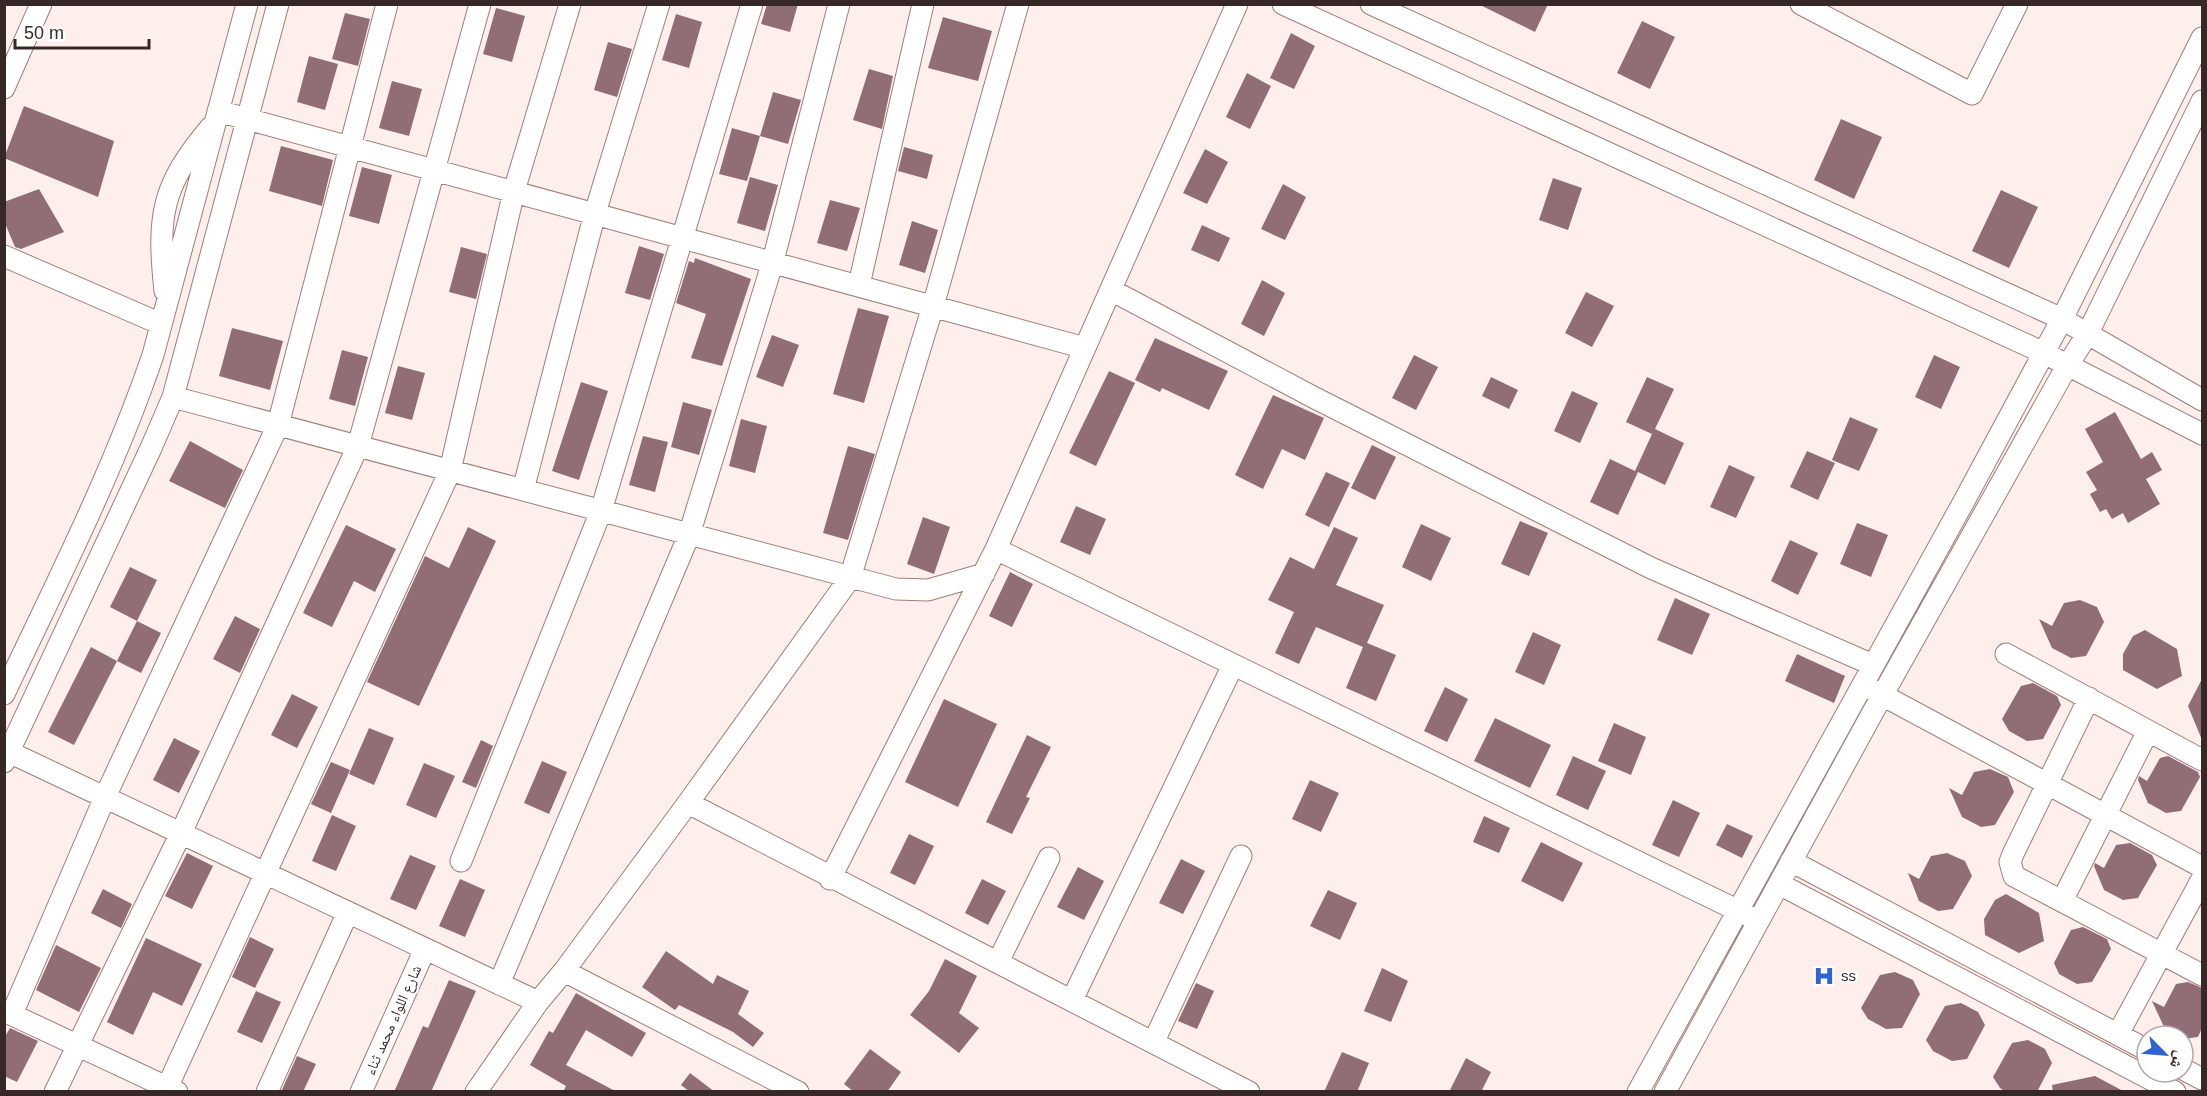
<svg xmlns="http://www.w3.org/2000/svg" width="2207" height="1096" font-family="Arial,'Noto Naskh Arabic',sans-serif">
  <rect width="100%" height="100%" fill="#ffefec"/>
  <path fill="#916e75" d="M767,4H798L790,32L761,24Z
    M1478,4H1548L1535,32Z
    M496,8L525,16L512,62L483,54Z
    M345,13L370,19L358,66L332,59Z
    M676,14L702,22L689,68L662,60Z
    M943,17L992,31L978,81L928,68Z
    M1642,21L1675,37L1650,89L1617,73Z
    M1291,33L1315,46L1294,89L1270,78Z
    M608,42L632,49L617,97L594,90Z
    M309,56L338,64L325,110L297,102Z
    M869,69L893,76L882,129L853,120Z
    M1247,73L1271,86L1250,129L1226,117Z
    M392,81L422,89L409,136L379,128Z
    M773,92L801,100L788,144L760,136Z
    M24,106L114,141L98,197L4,158Z
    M1841,119L1882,137L1854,199L1814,180Z
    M732,128L760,136L747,181L719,174Z
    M281,146L333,160L322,206L269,191Z
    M904,147L933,155L927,179L898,171Z
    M1205,149L1228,162L1207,204L1183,193Z
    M362,167L392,175L379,224L349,216Z
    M750,177L778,185L765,231L737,223Z
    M1553,178L1582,188L1568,230L1539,220Z
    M1283,184L1306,197L1285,240L1261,229Z
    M39,189L64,232L21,249L15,247L4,221V202Z
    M2001,190L2038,207L2009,268L1972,251Z
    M830,200L860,208L847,251L817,243Z
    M912,221L938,230L925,273L899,265Z
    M1202,225L1230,238L1219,262L1191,250Z
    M639,246L664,254L650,300L625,293Z
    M461,247L487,254L476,299L449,292Z
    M695,258L751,279L722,366L691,358L706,314L676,303L689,261L694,263Z
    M1262,280L1285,293L1264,336L1241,324Z
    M1586,292L1614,306L1592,347L1565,333Z
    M858,308L889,316L864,403L833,394Z
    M232,328L283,341L270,390L219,376Z
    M772,335L799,345L783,387L756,377Z
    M1155,338L1228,371L1209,410L1162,388L1160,392L1135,380Z
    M342,350L368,357L355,406L329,399Z
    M1414,355L1438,367L1416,410L1392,398Z
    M1934,355L1960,367L1941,409L1915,397Z
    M398,366L425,373L412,420L385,413Z
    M1109,371L1135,383L1096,466L1069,453Z
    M1491,377L1518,390L1509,409L1482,396Z
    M1647,377L1674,389L1655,429L1684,443L1665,485L1638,472L1618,515L1590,502L1610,459L1635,471L1652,434L1626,422Z
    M581,382L608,391L579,480L552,471Z
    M1572,391L1598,403L1580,443L1554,431Z
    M1273,395L1324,418L1305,460L1282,449L1263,489L1235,475Z
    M683,402L712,410L699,455L671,447Z
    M2115,412L2141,459L2152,452L2162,470L2146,479L2160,504L2128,523L2123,513L2112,519L2106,509L2100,512L2090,494L2097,490L2086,472L2103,462L2085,429Z
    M1850,417L1878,429L1859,471L1832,460Z
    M741,419L767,426L755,473L729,466Z
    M643,436L668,442L655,492L629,485Z
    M190,441L243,470L225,508L169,481Z
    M1372,445L1396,457L1375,500L1351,488Z
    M848,446L875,454L848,540L823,533Z
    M1807,451L1835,463L1818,500L1790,487Z
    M1729,465L1755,477L1736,518L1710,507Z
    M1326,472L1350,483L1329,527L1305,515Z
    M1076,506L1106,519L1090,555L1060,542Z
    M923,517L950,527L934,574L907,564Z
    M1520,521L1548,533L1529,576L1501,564Z
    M1857,523L1888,535L1871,577L1840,564Z
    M1421,524L1451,538L1431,581L1402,567Z
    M346,525L396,549L375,592L354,581L332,627L303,613Z
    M468,527L496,541L419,706L367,682L425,556L449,568Z
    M1334,527L1358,538L1336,585L1384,605L1367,643L1396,655L1376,701L1346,688L1363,647L1316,627L1299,664L1275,653L1294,612L1268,600L1290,557L1314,569Z
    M1790,540L1818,553L1798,595L1771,581Z
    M130,567L157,580L137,621L110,607Z
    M1010,572L1033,584L1012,627L989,616Z
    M1675,598L1710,614L1692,655L1657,640Z
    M2080,600L2097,607L2104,622L2086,656L2071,658L2052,648L2039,619L2052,626L2064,603Z
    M235,616L260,629L240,673L213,659Z
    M137,621L161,633L141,673L117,661Z
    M2145,630L2177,649L2182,676L2157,689L2123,670V654L2133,636Z
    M1533,632L1561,645L1544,685L1515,672Z
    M91,647L117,661L74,745L48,732Z
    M1797,654L1845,676L1834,703L1785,681Z
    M2202,679V740L2188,706Z
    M2033,683L2057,696L2061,705L2043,739L2027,741L2009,731L2002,719L2021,686Z
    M1445,687L1468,699L1447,742L1424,731Z
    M292,694L318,707L297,748L271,735Z
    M944,699L997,724L958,807L905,782Z
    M1495,718L1551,745L1530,788L1474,761Z
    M1614,723L1646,737L1631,775L1598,761Z
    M369,728L394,738L374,785L349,774Z
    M1027,735L1051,747L1026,797L1030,798L1012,834L986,822Z
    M174,738L200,751L179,793L153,780Z
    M481,740L493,746L476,788L462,782Z
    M1573,756L1606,771L1588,810L1556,795Z
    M2168,756L2198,772L2200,777L2181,811L2166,813L2148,803L2138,780L2139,776L2147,781L2160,758Z
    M542,761L567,772L549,814L524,803Z
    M331,762L350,770L331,813L311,804Z
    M424,763L455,776L436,818L406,805Z
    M1990,769L2008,777L2014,792L1995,825L1981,827L1962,817L1949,788L1962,795L1974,772Z
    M1310,780L1339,793L1321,832L1292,819Z
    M1673,800L1700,813L1679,857L1652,845Z
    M332,815L356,826L336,871L312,861Z
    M1484,816L1510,828L1499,853L1473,842Z
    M1727,824L1753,836L1742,858L1716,845Z
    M909,834L934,846L915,885L890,873Z
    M1541,842L1583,863L1563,902L1521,881Z
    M2130,843L2152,855L2157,865L2138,898L2123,900L2104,890L2094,866L2095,863L2104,868L2116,845Z
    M187,853L213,866L192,909L165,896Z
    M1947,853L1965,861L1972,876L1953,909L1938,911L1919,901L1908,873L1919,879L1931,856Z
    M410,855L436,866L416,910L390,899Z
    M1181,859L1205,871L1183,914L1159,903Z
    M1078,867L1104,881L1084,920L1057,907Z
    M460,879L485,890L465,937L439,926Z
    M982,879L1006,891L988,925L965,913Z
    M103,889L132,904L121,928L91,913Z
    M1328,890L1357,903L1340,940L1310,926Z
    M2006,894L2039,913L2044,941L2019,953L1985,935L1984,919L1995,900Z
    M2083,927L2107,939L2111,949L2092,982L2077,984L2059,974L2054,963L2071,930Z
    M250,937L274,949L255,988L232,977Z
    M146,938L202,964L182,1006L153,992L133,1035L107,1022Z
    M56,945L101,968L79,1012L36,990Z
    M666,951L713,984L717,975L749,991L738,1014L764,1033L753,1047L733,1032L679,1005L675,1010L642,987Z
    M945,959L977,976L959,1013L979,1028L959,1053L910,1015L929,991Z
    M1382,968L1408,981L1391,1022L1364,1011Z
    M1895,972L1913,980L1920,994L1902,1028L1886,1029L1868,1019L1861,1008L1880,975Z
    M449,980L476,991L431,1092H394L423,1026L428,1028Z
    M2188,982L2202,988V1028L2198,1037L2183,1039V1036L2165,1029L2152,1001L2164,1007L2176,984Z
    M1196,983L1214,991L1197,1029L1178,1021Z
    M256,991L281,1002L262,1043L237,1032Z
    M576,993L646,1033L632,1057L586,1030L566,1065L617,1092H563L566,1086L530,1065L549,1031L553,1033Z
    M1961,1003L1978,1012L1985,1025L1967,1059L1952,1061L1933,1051L1926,1040L1945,1006Z
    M10,1028L38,1041L17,1082L4,1076V1038Z
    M2028,1040L2045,1049L2052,1063L2037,1092H2006L2000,1088L1993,1077L2012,1043Z
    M870,1049L901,1072L887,1092H854L844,1084Z
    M1342,1052L1369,1063L1357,1092H1324Z
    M297,1056L316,1064L303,1092H281Z
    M1466,1058L1491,1072L1481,1092H1449Z
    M690,1073L715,1092H690L681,1085Z
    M2095,1076L2125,1092H2053L2052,1085Z"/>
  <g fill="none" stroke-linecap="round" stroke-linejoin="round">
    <g stroke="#a07d77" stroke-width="23">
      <path id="minor" d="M1283,4L2042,352L2202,434
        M1371,4L2062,319L2202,400
        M1801,4L1972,94L2017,4
        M4,88L41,4
        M218,111L1085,348
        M4,256L161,324
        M859,285L923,4
        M1111,290L1313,397L1651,568L1873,665
        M165,291C157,216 161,186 211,127
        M173,397L896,589L928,590L984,574
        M523,490L595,213L659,4
        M996,549L1747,915
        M2006,654L2202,760
        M1871,689L2202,867
        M4,694C57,582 113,472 153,355L247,4
        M2089,698L2013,854L2010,862L2014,876L2202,975
        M9,752L538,1002
        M4,762L151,448L173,397L278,4
        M688,803L1249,1092
        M461,861L601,511L752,4
        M1791,861L2147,1050
        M830,879L996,549L1237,4
        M1779,884L2175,1092
        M2062,901L2148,731
        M998,962L1049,858
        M564,971L798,1092
        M499,984L689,535L773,261L839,4
        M1072,1000L1233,665
        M4,1011L177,1092
        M12,1014L105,797L278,425L387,4
        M2118,1034L2202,879
        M1154,1041L1241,856
        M2183,1069L2202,1079
        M55,1092L181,833L358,446L480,4
        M165,1092L450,471L514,191L570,4
        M267,1092L348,912
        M361,1092L425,949
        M476,1092L538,1002L564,971L688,803L850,578L933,306L1018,4
        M1638,1092L1963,503L2062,319L2202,38
        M1665,1092L1873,712L2067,366L2087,335L2202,101"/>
    </g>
    <use href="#minor" stroke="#fff" stroke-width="21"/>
  </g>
  <defs>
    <g id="hospital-bare" transform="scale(1.62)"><path d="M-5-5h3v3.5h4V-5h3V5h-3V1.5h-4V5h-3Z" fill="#3063d2" stroke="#fff" stroke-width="2.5" paint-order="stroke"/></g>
  </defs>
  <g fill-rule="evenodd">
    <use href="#hospital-bare" x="1824" y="976"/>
  </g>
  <g text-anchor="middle" stroke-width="4.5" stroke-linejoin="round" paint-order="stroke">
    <g font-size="15" fill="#362826" stroke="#fff" text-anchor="start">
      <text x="1841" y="981">ss</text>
    </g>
    <g font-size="15" fill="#362826" stroke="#fff">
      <text transform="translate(393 1020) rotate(-66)" y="5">شارع اللواء محمد ثناء</text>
    </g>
  </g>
  <rect width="2207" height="1096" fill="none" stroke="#362826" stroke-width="12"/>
  <g transform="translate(2165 1054) rotate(115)"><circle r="28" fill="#ffffff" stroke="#afa9a8" stroke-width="1.5"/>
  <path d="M0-4.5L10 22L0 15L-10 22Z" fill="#3063d2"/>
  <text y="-9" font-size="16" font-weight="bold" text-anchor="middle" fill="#362826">ش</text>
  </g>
  <path d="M15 39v9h134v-9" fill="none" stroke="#362826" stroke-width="3"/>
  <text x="24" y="39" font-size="18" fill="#362826" stroke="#ffffff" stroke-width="4.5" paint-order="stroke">50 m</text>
</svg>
